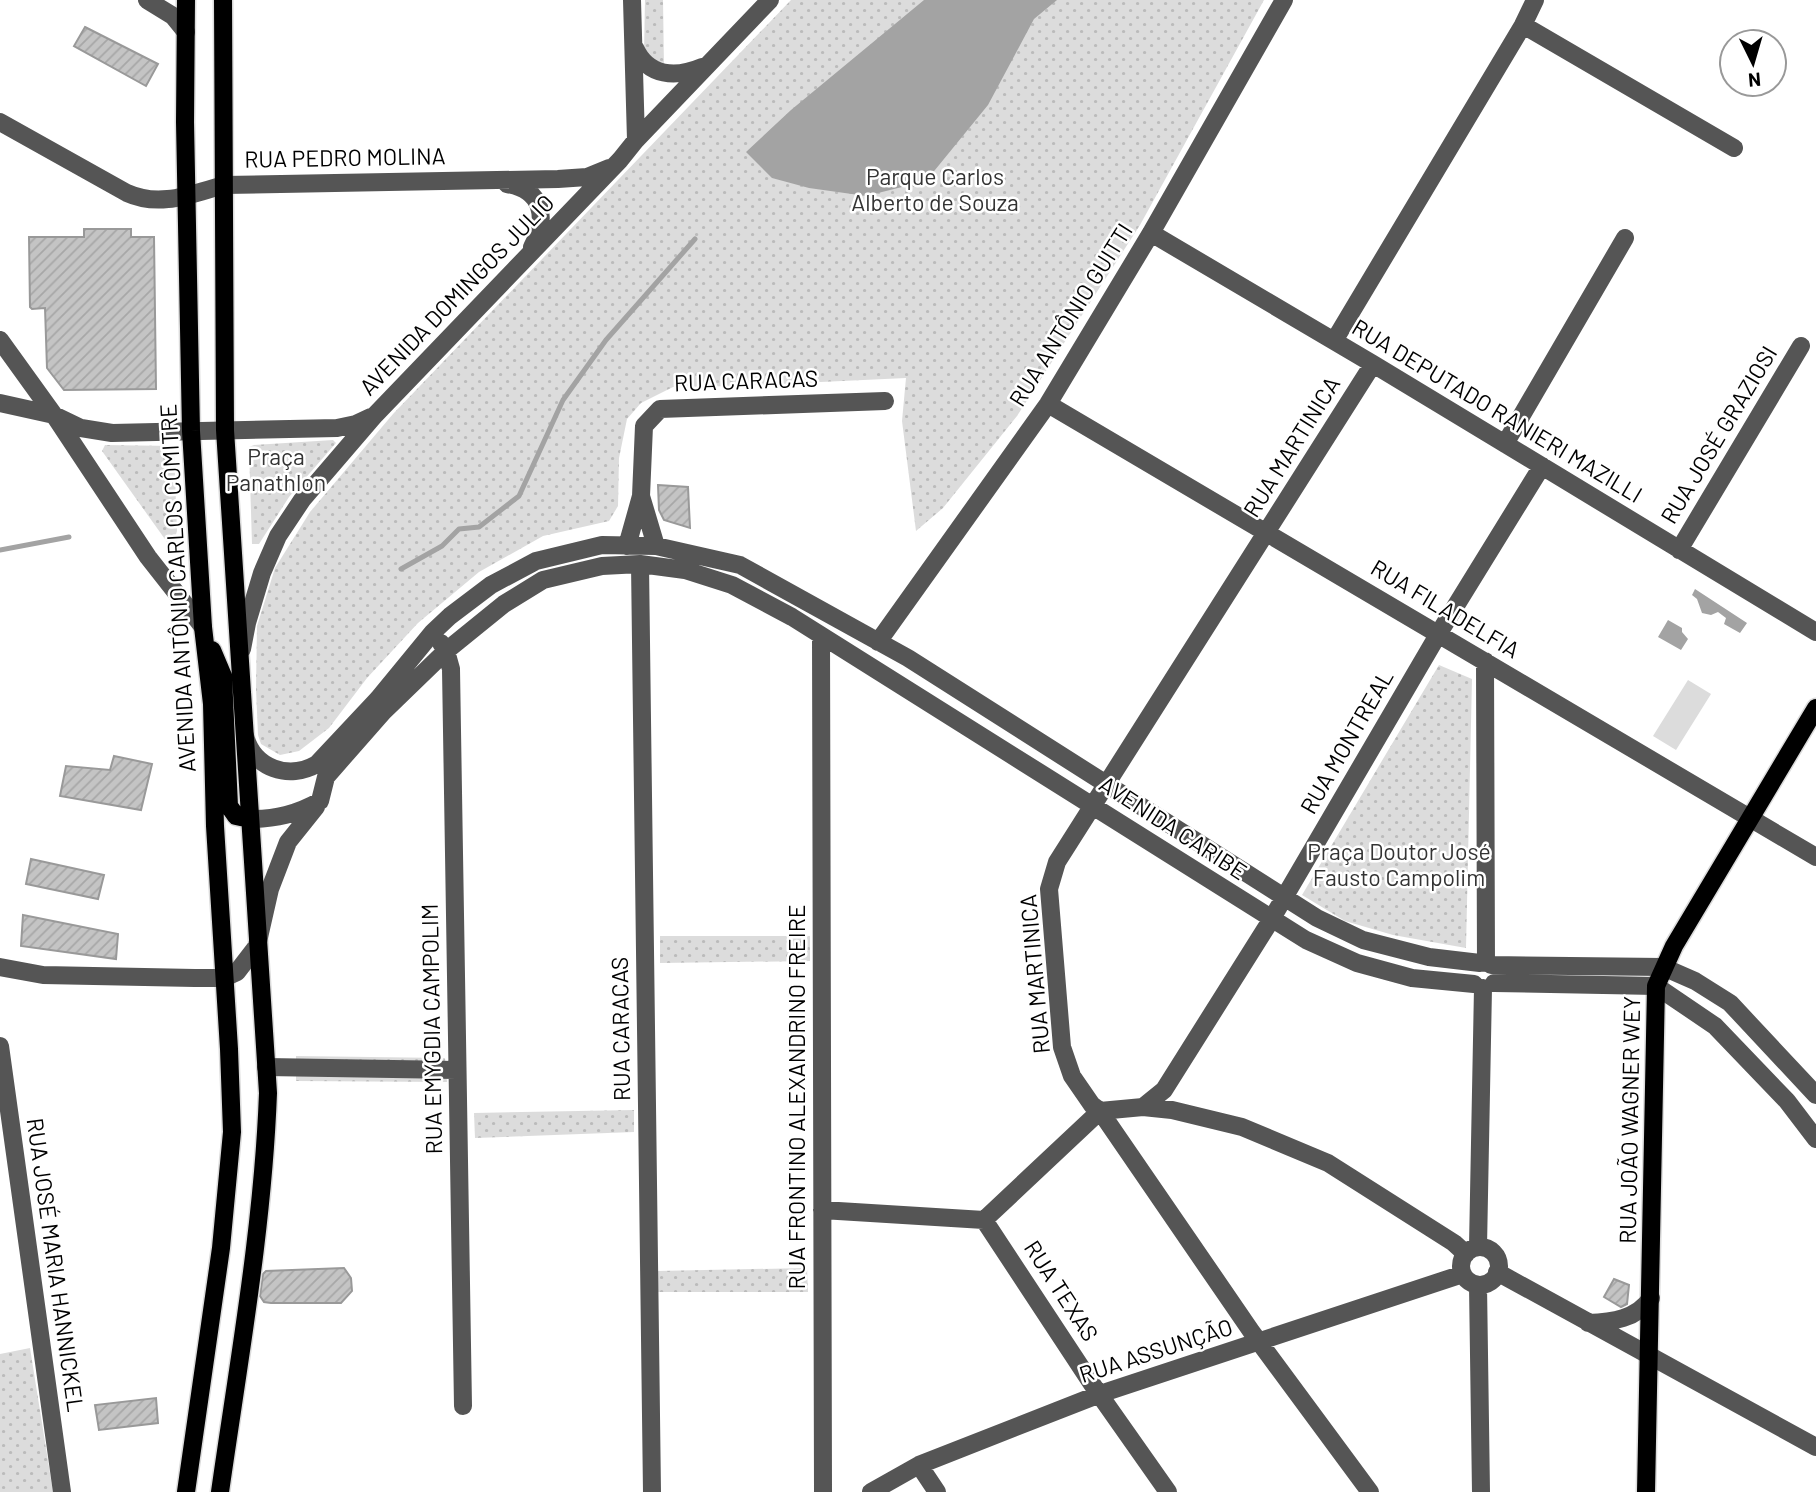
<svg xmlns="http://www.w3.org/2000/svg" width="1816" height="1492" font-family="Barlow,sans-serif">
  <defs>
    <pattern id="grass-dots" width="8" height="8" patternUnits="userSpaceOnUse" patternTransform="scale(1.75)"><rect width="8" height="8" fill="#dcdcdc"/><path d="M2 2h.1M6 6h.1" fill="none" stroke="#bbb" stroke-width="1.8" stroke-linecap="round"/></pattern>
    <pattern id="building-hatch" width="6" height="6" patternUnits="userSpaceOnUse" patternTransform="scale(1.75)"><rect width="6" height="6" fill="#c4c4c4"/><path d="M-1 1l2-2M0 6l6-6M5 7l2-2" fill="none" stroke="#a7a7a7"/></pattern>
  </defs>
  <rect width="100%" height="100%" fill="#fff"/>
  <path fill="url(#grass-dots)" d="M645,0H663L664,68L644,53Z
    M791,0H1264L1140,225L1017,416L943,508L916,531L902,421L906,378L737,386L673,387L641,403L627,419L619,458L618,506L609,521L543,536L479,572L418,623L367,678L329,728L299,751L280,755L261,744L258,735L256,689L257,626L275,568L310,512L393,414Z
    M333,440L336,443L289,497L259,544H252L249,447L254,445Z
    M105,445L172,446L174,450L177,531L174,541L167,542L102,451Z
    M1439,665L1472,679L1466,948L1393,935L1345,921L1302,895Z
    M660,936H810V961L660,963Z
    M296,1056L445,1058L447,1082L296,1081Z
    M634,1110V1132L475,1138L474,1113Z
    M807,1268L808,1292H656L657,1271Z
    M30,1348L53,1492H0V1354Z"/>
  <path fill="#dcdcdc" d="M1688,680L1711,694L1676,750L1653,736Z"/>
  <path fill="#a3a3a3" d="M924,0H1057L1034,19L988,105L926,181L866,196L809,188L772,178L746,152L791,110Z
    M1695,589L1747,623L1740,633L1724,624L1726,618L1718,612L1711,615L1702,613L1697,599L1692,595Z
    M1668,620L1682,628V632L1688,639L1681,650L1658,637Z"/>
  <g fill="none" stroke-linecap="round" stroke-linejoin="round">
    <path stroke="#a3a3a3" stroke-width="5" d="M0,550L69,537
      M401,569L442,546L459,529L479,527L519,496L563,400L606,340L695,239"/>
  </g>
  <path fill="url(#building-hatch)" stroke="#999" stroke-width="2" d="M85,27L158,64L146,86L74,46Z
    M84,229H131V237H154L156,389L64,390L47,368L45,308L32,309L30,307L29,237H84Z
    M658,485L688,487L690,528L664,520L659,510Z
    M114,756L152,764L141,810L60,796L66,766L110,770Z
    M31,859L104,875L98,899L26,884Z
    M23,915L118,934L116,959L21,946Z
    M344,1268L351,1278L352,1291L341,1303H271L264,1302L260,1296L263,1274L266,1271Z
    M1614,1279L1629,1285L1627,1304L1621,1307L1604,1297Z
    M156,1398L158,1423L99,1430L95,1405Z"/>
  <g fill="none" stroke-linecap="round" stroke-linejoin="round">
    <g stroke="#dbdbdb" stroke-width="21">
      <path id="major" d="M212,650L223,676L229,806L236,816L250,819
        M186,1492L221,1248L232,1132L229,1049L215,826L212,704L203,627L191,431L185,122L186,0
        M220,1492C239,1359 263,1227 268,1093L225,430L223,0
        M1646,1492L1656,986L1674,946L1816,708"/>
    </g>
    <path stroke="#555" stroke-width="18" d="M147,0L173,16L186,32
      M632,0L636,140
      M1523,25L1734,148
      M635,48C648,77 676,78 702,67
      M0,122L127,193C160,208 191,194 224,185L558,179L587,177L609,168
      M507,184C543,190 548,218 532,247
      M1151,233L1373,364L1816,632
      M0,340L54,415L148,557L203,627
      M1334,341L1523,25L1535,0
      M0,403L54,415L81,428L112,433L337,428L356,424L371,417
      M1048,404L1816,857
      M1505,444L1625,238
      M641,496L656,546
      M627,546L641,496L644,426L660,409L885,401
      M1679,550L1801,346
      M640,564L652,1492
      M821,636L823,1492
      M878,642L1048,404L1151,233L1284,0
      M441,643L446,651L451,669L463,1406
      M242,649L247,623L262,573L278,536L302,500L375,415L620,160L636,140L770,0
      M1485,661L1486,963
      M245,736C254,769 289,780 317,764L378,699L433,632L450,616L491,585L536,561L602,545L656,546L740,565L908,658L1317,918L1363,940L1429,957L1480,963
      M250,819C276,819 297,814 320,801L326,777L383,712L446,651L504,604L543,580L602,566L640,564L685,570L732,585L792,617L1306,940L1357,963L1412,978L1474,984
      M1491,965L1663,967L1695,981L1730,1003L1816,1095
      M0,967L43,975L195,978H224L237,972L257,946L270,889L288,842L316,807
      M1494,983L1656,986L1715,1026L1787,1101L1816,1139
      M0,1046L62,1492
      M266,1067L456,1070
      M1143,1107L1164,1090L1271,920L1439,633L1542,466
      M822,1210L984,1220
      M984,1220L1100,1111L1143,1107L1172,1110L1242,1127L1328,1163L1454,1243L1466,1254
      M984,1220L1092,1384L1168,1492
      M1478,1247L1483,988
      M1461 1266a19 19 0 1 1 38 0a19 19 0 1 1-38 0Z
      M1497,1272L1816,1447
      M1478,1285L1481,1492
      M1588,1323C1612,1322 1637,1319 1651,1298
      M919,1465L937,1492
      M871,1492L919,1465L1100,1394L1463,1274
      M1370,1492L1251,1331L1100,1111L1092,1105L1072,1076L1062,1047L1049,889L1057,862L1373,364"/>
    <use href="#major" stroke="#000" stroke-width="18"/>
  </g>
  <g text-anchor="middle" stroke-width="5" stroke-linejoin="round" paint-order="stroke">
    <g font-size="23" fill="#000" stroke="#fff">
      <text transform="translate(345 158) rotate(-1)" y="8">RUA PEDRO MOLINA</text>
      <text transform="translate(457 295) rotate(-46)" y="8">AVENIDA DOMINGOS JULIO</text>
      <text transform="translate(1071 315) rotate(-58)" y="8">RUA ANTÔNIO GUITTI</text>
      <text transform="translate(746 381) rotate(-2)" y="8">RUA CARACAS</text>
      <text transform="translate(1497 411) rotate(31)" y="8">RUA DEPUTADO RANIERI MAZILLI</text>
      <text transform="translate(1719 435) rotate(-59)" y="8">RUA JOSÉ GRAZIOSI</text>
      <text transform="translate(1292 447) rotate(-58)" y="8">RUA MARTINICA</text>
      <text transform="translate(178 588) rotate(-93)" y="8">AVENIDA ANTÔNIO CARLOS CÔMITRE</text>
      <text transform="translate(1445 609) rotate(31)" y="8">RUA FILADELFIA</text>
      <text transform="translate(1347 742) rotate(-60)" y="8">RUA MONTREAL</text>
      <text transform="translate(1173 828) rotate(33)" y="8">AVENIDA CARIBE</text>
      <text transform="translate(1035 974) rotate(-95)" y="8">RUA MARTINICA</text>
      <text transform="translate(432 1029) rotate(-91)" y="8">RUA EMYGDIA CAMPOLIM</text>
      <text transform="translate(621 1029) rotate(-91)" y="8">RUA CARACAS</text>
      <text transform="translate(797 1097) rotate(-90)" y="8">RUA FRONTINO ALEXANDRINO FREIRE</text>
      <text transform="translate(1630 1120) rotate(-89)" y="8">RUA JOÃO WAGNER WEY</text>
      <text transform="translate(55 1265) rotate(82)" y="8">RUA JOSÉ MARIA HANNICKEL</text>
      <text transform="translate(1061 1291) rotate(57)" y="8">RUA TEXAS</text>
      <text transform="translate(1156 1351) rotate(-18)" y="8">RUA ASSUNÇÃO</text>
    </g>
    <g font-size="23" fill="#333" stroke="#fff">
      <text x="935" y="185">Parque Carlos<tspan x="935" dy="26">Alberto de Souza</tspan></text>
      <text x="276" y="465">Praça<tspan x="276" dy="26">Panathlon</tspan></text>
      <text x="1399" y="860">Praça Doutor José<tspan x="1399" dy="26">Fausto Campolim</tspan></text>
    </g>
  </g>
  <g transform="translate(1753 63) rotate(175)"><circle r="33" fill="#ffffff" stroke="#999999" stroke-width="2"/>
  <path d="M0-5L12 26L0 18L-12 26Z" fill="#000000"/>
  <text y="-10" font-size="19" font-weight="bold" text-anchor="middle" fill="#000000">N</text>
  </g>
</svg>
